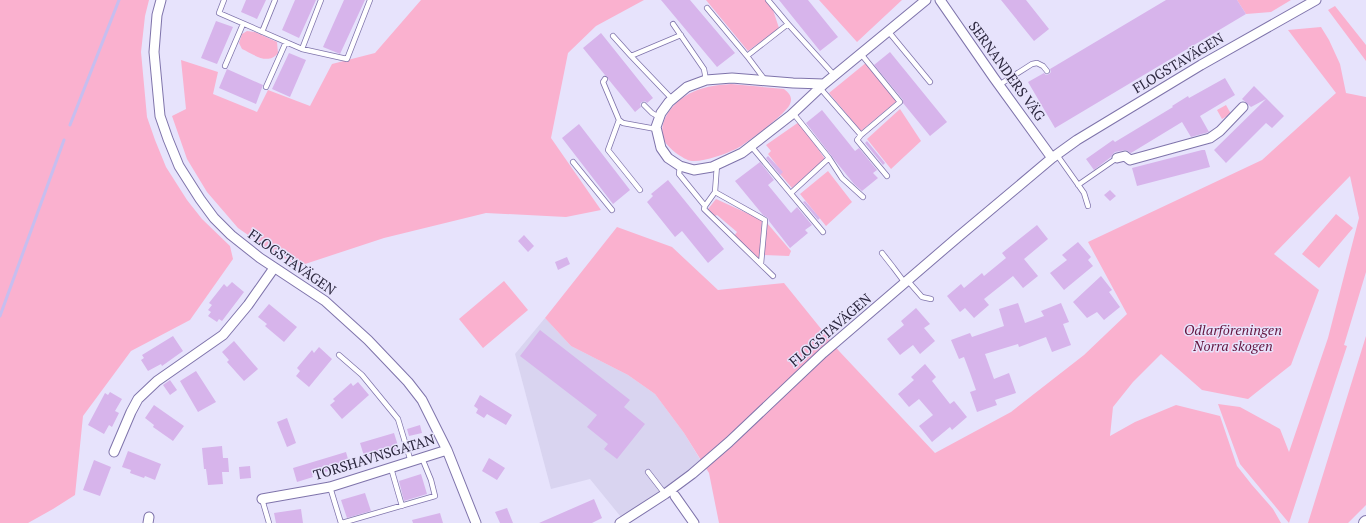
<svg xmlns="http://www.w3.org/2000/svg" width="1366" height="523" font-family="'PT Serif',serif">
  <rect width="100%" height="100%" fill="#e7e3fc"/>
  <path fill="#d9d4f0" d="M545,318L571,346L628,375L655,394L684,433L701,461L662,491L621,517L590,479L551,489L515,354Z"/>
  <path fill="#fab1cf" d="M0,0H149L145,16L141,52L147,117L155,140L166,167L187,200L202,219L230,246L233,259L190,320L131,351L83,416L75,495L53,509L28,523H0Z
    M421,0H644L596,26L568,53L551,138L601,210L566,217L486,213L384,238L299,266L271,251L238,228L207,192L187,159L172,116L186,109L181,60L218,72L213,94L257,112L268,90L310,106L332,64L375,53Z
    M706,0H766L773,10L779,28L748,51Z
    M819,0H902L857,42Z
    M1237,0H1291L1271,12L1246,14Z
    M1335,6L1366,45V61L1328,10Z
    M1321,27L1329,40L1340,64L1346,93L1366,97V272L1344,345L1347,346L1289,523L1240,464L1218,404L1240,407L1280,429L1289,452L1328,338L1359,218L1350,176L1274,254L1319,290L1291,365L1248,399L1202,390L1161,354L1133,382L1113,407L1110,436L1135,422L1176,405L1220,416L1237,466L1252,485L1273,509L1281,523H719L709,473L684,433L655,394L628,375L571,346L545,318L617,227L672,247L718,290L784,283L839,351L935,453L1011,412L1084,355L1127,314L1088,242L1262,160L1336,93L1288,30Z
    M247,31L255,32L277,42L278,53C268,66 253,54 242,49L239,43L242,34Z
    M867,62L898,100L861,131L829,93Z
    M731,84L784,89C789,93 793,97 790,104C787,113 746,144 736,149C725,154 704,162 692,161C688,161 680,156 676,153C671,149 664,143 663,137C658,117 679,97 695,91C707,86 719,85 731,84Z
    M1226,105L1231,114L1222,119L1217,110Z
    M900,109L921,141L891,169L867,139Z
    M799,122L825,159L792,188L780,174L782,172L768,154L771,151L766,145Z
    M828,171L852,202L826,226L800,194Z
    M716,199L762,220L759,261L734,236L737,232L717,215L715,216L708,209Z
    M1336,214L1353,228L1319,268L1302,254Z
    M767,223L791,251L789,256L764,255Z
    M504,281L528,310L483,348L459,319Z
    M1366,336V505L1348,523H1308Z"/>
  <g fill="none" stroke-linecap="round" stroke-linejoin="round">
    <path stroke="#c7beef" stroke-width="3" d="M70,125L119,0
      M0,316L64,140"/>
  </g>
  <path fill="#d7b4eb" d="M246,0H266L257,19L241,12Z
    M295,0H316L299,38L282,30Z
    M344,0H365L340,54L323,47Z
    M661,0H690L735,53L717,67Z
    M779,0H808L838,37L820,51Z
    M1001,0H1026L1049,29L1034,41Z
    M1166,0H1237L1246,14L1055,128L1028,82L1044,73L1046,75L1049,74L1051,72L1050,69Z
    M216,21L233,27L217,64L201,58Z
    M601,33L653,98L647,103L645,101L642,102L640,104L641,107L635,112L583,48Z
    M890,52L947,122L930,136L903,103V100L874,65Z
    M289,53L306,60L290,97L272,89Z
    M227,69L263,85L256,104L219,88Z
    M1225,78L1235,95L1200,116L1209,132L1191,137L1182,122L1131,153L1126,150L1115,152L1113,154L1111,157L1094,170L1086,159L1113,140L1115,142L1173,107L1172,106L1188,96L1189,98Z
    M1254,86L1284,116L1272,128L1266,123L1226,163L1214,150L1266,99L1251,107L1242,99Z
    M822,110L855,151L859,148L877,170L873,173L878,178L862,191L854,184L837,163L806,123Z
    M579,124L630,190L613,204L562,138Z
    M867,141L885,163L883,165L865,143Z
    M1202,150H1205L1210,167L1137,186L1132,168Z
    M768,156L783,172L780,175L766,158Z
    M760,162L774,180L768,185L791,213L797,207L812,225L805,230L808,233L790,248L769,221L768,218L763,215L735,181Z
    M668,180L724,249L708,263L682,231L675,237L647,202L653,196L651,194Z
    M1110,190L1116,196L1110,201L1104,195Z
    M805,201L820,218L818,220L803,202Z
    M1037,225L1048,239L1024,259L1038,276L1023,288L1013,276L984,299L989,305L974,318L965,308L960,312L947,296L961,284L964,288L982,273L984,276L1006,258L1002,253Z
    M524,235L534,246L528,252L518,241Z
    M1078,242L1091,257L1088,260L1093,266L1064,290L1050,273L1067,260L1062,255Z
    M567,257L570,264L558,270L555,262Z
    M1101,276L1112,290L1109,292L1120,307L1104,320L1097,312L1087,318L1073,302Z
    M232,282L244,292L222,321L219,319L217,322L208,316L211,312L208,310L212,305L209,303L224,284L227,287Z
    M1018,303L1025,323L1044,316L1041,311L1061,303L1069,322L1063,324L1071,345L1052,352L1046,337L1019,347L1018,344L985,354L994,379L1009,373L1016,393L995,400L997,405L977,412L970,392L976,390L970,373L964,357L959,359L951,340L970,333L972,337L1004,326L999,309Z
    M269,304L297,327L284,342L265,326L267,324L258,317Z
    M916,308L930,324L924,328L935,341L920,354L913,345L900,355L887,339L904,325L901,321Z
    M540,330L630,400L624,407L645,424L617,459L604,449L608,444L587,427L597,415L520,356Z
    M173,336L183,351L162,366L161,364L148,371L141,360L144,358L142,355Z
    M234,341L258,369L244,381L227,362L229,360L222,352Z
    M319,347L332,359L309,387L296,376L300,371L297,368L312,350L314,353Z
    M925,364L936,377L932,381L950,404L954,401L967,417L952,430L950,427L932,442L919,426L933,415L919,399L909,407L898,394L914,380L911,377Z
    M196,371L216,402L198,412L180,381Z
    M170,380L177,390L170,395L163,385Z
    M358,382L369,395L342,419L330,405L335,401L333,399L351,383L353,386Z
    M110,392L122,399L115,411L119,413L112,427L109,425L104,434L88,425L105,393L108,395Z
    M480,395L512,415L506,425L487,414L484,418L476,413L478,409L474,406Z
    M154,405L184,426L173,441L153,427L154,425L145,418Z
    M287,418L296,443L287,447L277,422Z
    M420,425L422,433L409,436L407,429Z
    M394,433L399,449L365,459L360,443Z
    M222,446L223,458H228L229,472H222L223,484L208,485L206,469H204L202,448Z
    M128,451L161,464L155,480L145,476L144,478L130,473L131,470L122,467Z
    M346,452L350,466L312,475L313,477L297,482L293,468Z
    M489,458L505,468L497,480L482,471Z
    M94,460L111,467L100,496L83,490Z
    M250,466L251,478L240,479L239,467Z
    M421,474L427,494L404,501L399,481Z
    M365,493L371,511L347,518L341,500Z
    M594,499L602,518L592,523H539Z
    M507,508L513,523H500L495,512Z
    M301,509L303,523H276L274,513Z
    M440,513L443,523H413L412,520Z"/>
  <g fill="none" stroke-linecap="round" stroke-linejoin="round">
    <g stroke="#7f74ab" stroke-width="6">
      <path id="service" d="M224,0L219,13L302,49L347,59L370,0
        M768,0L788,24
        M707,8L747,56
        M673,24L704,69L706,80
        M888,31L930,82
        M262,32L275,0
        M613,36L631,56
        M302,49L321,0
        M225,66L243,24
        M605,79L603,82L619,120L623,123L656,129
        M765,80L747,56L788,24L835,76
        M999,85L1032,64L1037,63L1043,66L1047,71
        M266,87L286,42
        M820,88L861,135L900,102L861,54
        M672,99L631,56L681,35
        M644,105L652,113L659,117
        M793,113L829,158L842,178L863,197
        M619,120L608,150L640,190
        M861,135L857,140L887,176
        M751,146L823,232
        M1057,155L1084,193L1088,206
        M573,162L612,210
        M680,166L679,174L705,206L704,209L773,276
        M1078,185L1117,158
        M715,192L765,220L761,264
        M791,193L829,158
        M705,206L715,192L717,165
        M882,253L893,267L905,283
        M908,281L922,297L931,299
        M339,355L362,375L398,419L411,462
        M391,468L402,506
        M648,472L665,494
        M330,487L341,523
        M262,499L269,523
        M342,523L435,496L431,480L422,458"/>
    </g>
    <g stroke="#7f74ab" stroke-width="11">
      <path id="minor" d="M161,0L157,15L154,52L160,116L168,139L179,166L200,199L214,218L231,235L260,258L325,301L368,340L408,382L422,400L447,450L476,523
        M940,0L994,78L1052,158
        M824,84L793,83L732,78L706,80L687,87L669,102L661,113L656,127L661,148L668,158L680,166L694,170L712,167L742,153L791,115L824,84L926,0
        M1117,158L1125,156L1130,160L1210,138L1220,131L1243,107
        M114,452L131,412L138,399L157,381L223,335L248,305L274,268
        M675,496L694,523
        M262,499L330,487L447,450
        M148,523L149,517
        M620,523L665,494L692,474L729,442L823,353L958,237L1052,158L1077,140L1201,65L1316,0"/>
    </g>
    <g stroke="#7f74ab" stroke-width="14">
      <path id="secondary" d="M1365,523L1366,522"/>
    </g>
    <use href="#service" stroke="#fff" stroke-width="4.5"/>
    <use href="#minor" stroke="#fff" stroke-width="9"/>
    <use href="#secondary" stroke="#fff" stroke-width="12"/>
  </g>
  <g text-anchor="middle" stroke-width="3" stroke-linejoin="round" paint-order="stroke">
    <g font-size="14" fill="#2c273e" stroke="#e7e3fc">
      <text transform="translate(1178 63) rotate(-31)" y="5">FLOGSTAVÄGEN</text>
      <text transform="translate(1007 71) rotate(54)" y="5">SERNANDERS VÄG</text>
      <text transform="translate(292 262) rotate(35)" y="5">FLOGSTAVÄGEN</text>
      <text transform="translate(830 330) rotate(-41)" y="5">FLOGSTAVÄGEN</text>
      <text transform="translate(374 457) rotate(-17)" y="5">TORSHAVNSGATAN</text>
    </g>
    <g font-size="14" font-style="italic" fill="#64153f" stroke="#e7e3fc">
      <text x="1233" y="335">Odlarföreningen<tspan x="1233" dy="16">Norra skogen</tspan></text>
    </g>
  </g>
</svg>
